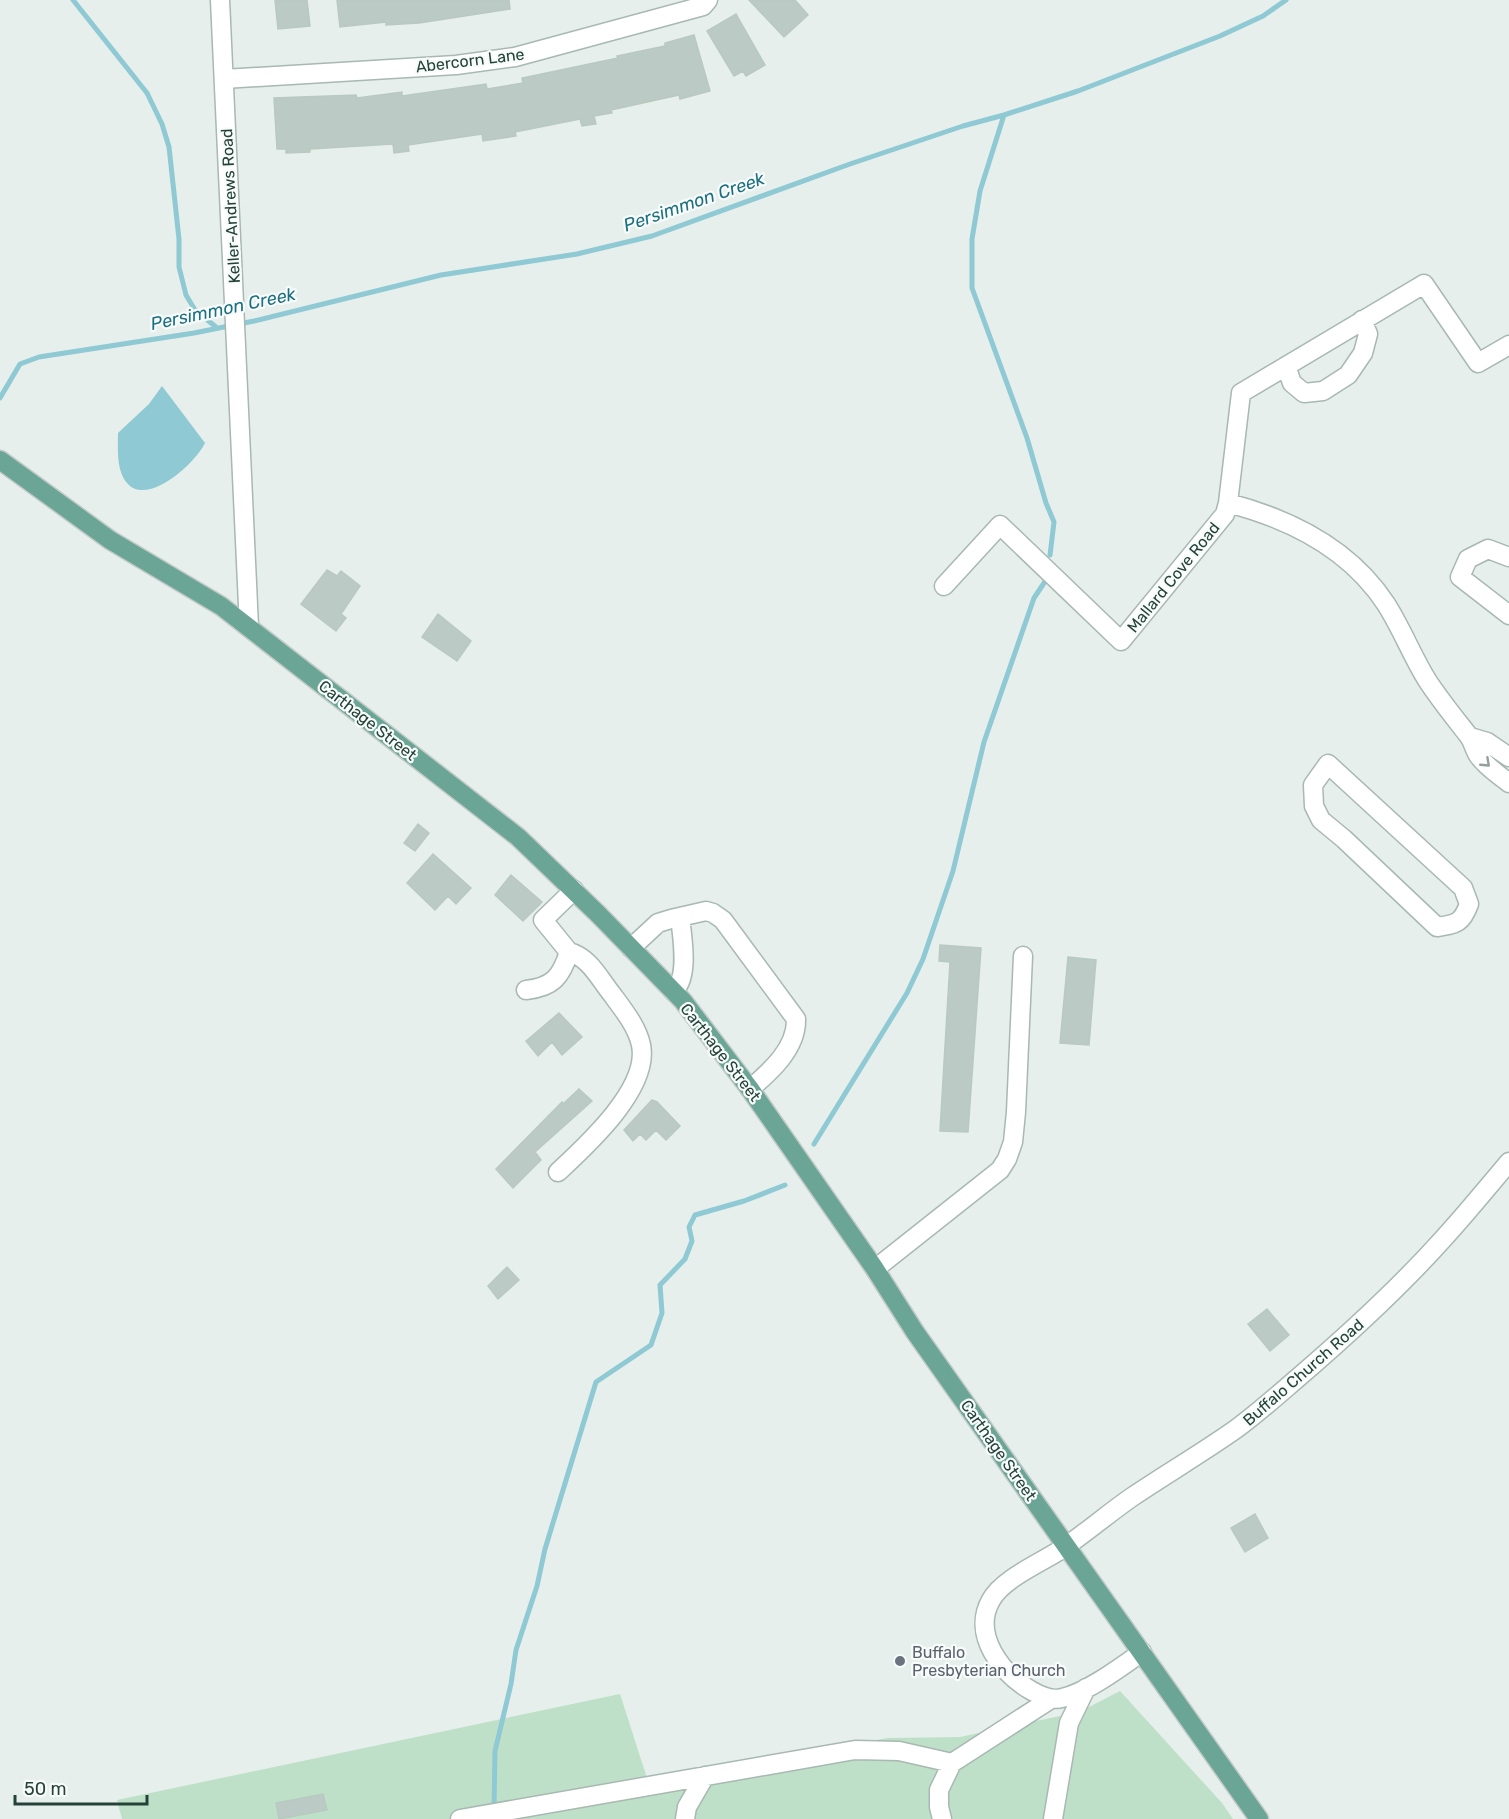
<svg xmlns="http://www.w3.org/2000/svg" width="1509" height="1819" font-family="Rubik,sans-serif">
  <rect width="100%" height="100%" fill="#e6efeb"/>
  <path fill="#bfe0c8" d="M1120,1691L1222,1803L1233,1819H122L117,1800L620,1694L647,1778L888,1738L960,1737L1079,1712Z"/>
  <path fill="#8ec9d4" d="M162,386L205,443C195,464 147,507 127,483C116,470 118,448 118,433L149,404Z"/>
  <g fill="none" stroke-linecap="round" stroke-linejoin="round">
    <path stroke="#8ec9d4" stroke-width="5" d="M73,0L147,93L162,124L169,147L179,239V267L186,295L195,310L216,327
      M1004,115L980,191L972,239V288L1027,438L1046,503L1054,522L1050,555
      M0,398L20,364L39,357L194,333L254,321L441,275L577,254L652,236L850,164L963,126L1004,115L1078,91L1220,36L1263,16L1286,0
      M814,1144L907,993L923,959L953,871L984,742L1034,598L1046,580
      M494,1808L495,1751L511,1684L516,1650L537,1586L545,1549L596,1382L651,1345L662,1313L660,1285L685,1259L692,1241L689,1227L695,1215L744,1201L785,1185"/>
  </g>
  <path fill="#bbcac4" stroke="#b8c9c2" stroke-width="1.5" d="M275,0H307L310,26L278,29Z
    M337,0H509L510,9L419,23L386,25V22L340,27Z
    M749,0H795L808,15L784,37Z
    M736,14L765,65L746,76L743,71L734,76L707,31Z
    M694,35L710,91L680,99L679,95L611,110L612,113L594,116L596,124L582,126L580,119L515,132L516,136L483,141L482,134L408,145L409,151L394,153L393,144L310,149V152L286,153V149H277L274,98L356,95L357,98L402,92V96L486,84L487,89L523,83L522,78L618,58L617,56L665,46V43Z
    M327,570L337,576L341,571L360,586L341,614L346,618L336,631L301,604Z
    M438,614L471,641L457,661L422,637Z
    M418,824L429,833L415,851L404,843Z
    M433,854L471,888L456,904L448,896L435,910L407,883Z
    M511,875L542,902L523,921L495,895Z
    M940,945L981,948L968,1132L940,1131L950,962L939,961Z
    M1068,957L1096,960L1089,1045L1060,1043Z
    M559,1013L582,1037L562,1055L552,1042L538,1056L526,1041Z
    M579,1089L592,1101L535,1152L541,1160L513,1188L496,1169L562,1102L563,1104Z
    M652,1100L657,1102L680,1126L666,1140L656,1130L646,1140L640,1134L633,1141L624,1130Z
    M507,1267L519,1280L498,1299L488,1286Z
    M1267,1309L1289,1335L1270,1351L1248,1324Z
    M1255,1514L1268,1538L1245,1552L1231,1528Z
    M323,1794L327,1810L279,1819L276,1803Z"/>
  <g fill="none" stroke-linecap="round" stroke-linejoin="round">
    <g stroke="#a8b8b2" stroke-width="21">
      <path id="minor" d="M220,0L249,627
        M224,79L456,65L515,57L703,6L708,0
        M1286,366L1292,383L1304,393L1323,391L1348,375L1363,353L1368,334L1362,320
        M1228,503C1290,519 1350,549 1386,604C1402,629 1412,656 1427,680C1440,700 1454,717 1468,735C1473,741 1474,749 1478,755C1485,766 1499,775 1509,783
        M1509,557L1488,549L1468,559L1460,577L1509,615
        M944,586L1000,525L1121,641L1225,514L1228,503L1241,393L1424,284L1478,363L1509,345
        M1470,737L1487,742L1509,757
        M1328,764L1463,888L1469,904C1462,923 1457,924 1437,927L1344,839L1321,820L1314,806L1313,785Z
        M631,948L658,923L671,919L706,911L713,913L723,920L796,1019C797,1048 771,1071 750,1089
        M526,990C553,987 561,977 569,952L543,920L574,890
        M673,991C690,979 682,936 680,917
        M558,1172C587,1145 650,1088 641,1045C637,1026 622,1008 611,993C599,978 589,957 569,952
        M875,1269L1000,1170L1007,1159L1013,1142L1016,1112L1023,956
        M1142,1652C1121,1667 1086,1693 1062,1698C1052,1701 1041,1696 1032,1691C1002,1674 971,1635 991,1600C1003,1578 1043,1562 1065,1547C1088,1531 1109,1513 1132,1497C1166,1474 1202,1453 1236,1429C1258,1413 1279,1394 1300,1376C1350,1333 1399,1288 1443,1239C1466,1214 1487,1188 1509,1162
        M460,1819L855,1750L899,1751L952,1763
        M685,1819L687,1807L705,1776
        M942,1819L939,1807V1790L952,1763L1051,1699
        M1053,1819L1069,1723L1086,1688"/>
    </g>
    <g stroke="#c2cac8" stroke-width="21">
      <path id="major" d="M0,460L110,540L221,606L518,837L598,914L683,1001L750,1089L875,1269L915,1332L1259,1819"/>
    </g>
    <use href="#minor" stroke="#fff" stroke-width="18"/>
    <use href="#major" stroke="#6aa596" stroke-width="18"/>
  </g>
  <defs><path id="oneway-chevron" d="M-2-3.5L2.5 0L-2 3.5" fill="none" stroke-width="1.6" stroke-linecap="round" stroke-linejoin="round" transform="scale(1.5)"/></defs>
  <use stroke="#92a09c" href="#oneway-chevron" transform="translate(1486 763) rotate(43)"/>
  <circle fill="#6b7280" stroke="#f7fbf9" stroke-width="2" cx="900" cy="1661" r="6"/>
  <g text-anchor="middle" stroke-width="4.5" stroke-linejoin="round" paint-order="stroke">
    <g font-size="16" fill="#24423a" stroke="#f7fbf9">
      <text transform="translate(470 60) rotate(-7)" y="6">Abercorn Lane</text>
      <text transform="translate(230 206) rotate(-93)" y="6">Keller-Andrews Road</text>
      <text transform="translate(1173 577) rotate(-51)" y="6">Mallard Cove Road</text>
      <text transform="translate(368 720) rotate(38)" y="6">Carthage Street</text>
      <text transform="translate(721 1052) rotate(52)" y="6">Carthage Street</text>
      <text transform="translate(1303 1372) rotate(-41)" y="6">Buffalo Church Road</text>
      <text transform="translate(999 1450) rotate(55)" y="6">Carthage Street</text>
    </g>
    <g font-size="16" fill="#5b616d" stroke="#f7fbf9" text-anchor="start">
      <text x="912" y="1658">Buffalo<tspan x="912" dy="18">Presbyterian Church</tspan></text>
    </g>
    <g font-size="18" font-style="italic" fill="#1c6f80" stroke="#f7fbf9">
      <text transform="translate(694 202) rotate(-19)" y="6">Persimmon Creek</text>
      <text transform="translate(223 309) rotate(-12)" y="6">Persimmon Creek</text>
    </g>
  </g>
  <path d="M15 1795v9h132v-9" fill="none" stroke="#24423a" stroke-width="3"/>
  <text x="24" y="1795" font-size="18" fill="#24423a" stroke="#f7fbf9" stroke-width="4.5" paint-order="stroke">50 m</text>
</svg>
